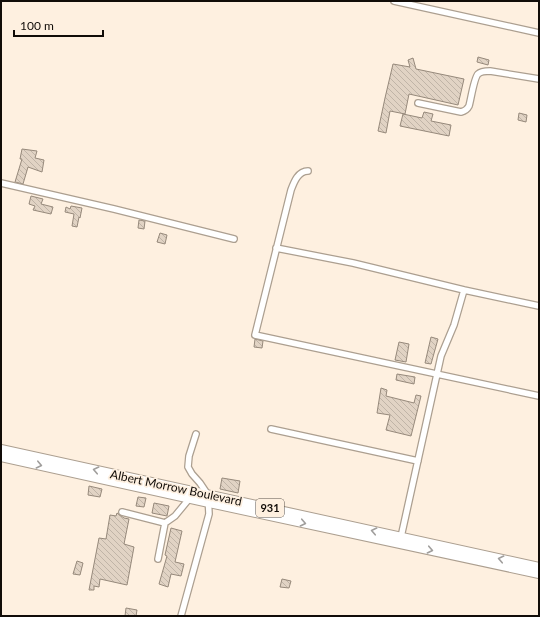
<svg xmlns="http://www.w3.org/2000/svg" width="540" height="617" font-family="Lato,sans-serif">
  <defs>
    <pattern id="building-back-hatch" width="6" height="6" patternUnits="userSpaceOnUse"><rect width="6" height="6" fill="#e1d3c4"/><path d="M-1 5l2 2M0 0l6 6M5-1l2 2" fill="none" stroke="#c0b4a7"/></pattern>
  </defs>
  <rect width="100%" height="100%" fill="#fef0e0"/>
  <path fill="url(#building-back-hatch)" stroke="#96897b" d="M478,57L489,60L488,65L477,62Z
    M413,58L416,69L464,79L458,105L409,94L405,114L390,111L386,133L378,131L385,98L393,64L410,67L408,60Z
    M424,112L433,114L431,121L451,125L449,136L400,126L403,114L422,118Z
    M519,113L527,115L526,122L518,120Z
    M22,149L37,151L35,158L44,160L42,172L28,167L23,184L15,182L22,159H20Z
    M31,196L43,199L41,204L53,207L51,214L33,210L35,206L29,204Z
    M71,206L82,208L80,218L79,217L77,227L72,226L74,214L65,212L66,207L70,209Z
    M139,220L145,221L144,229L138,228Z
    M160,233L167,235L165,244L157,242Z
    M431,337L438,339L431,364L425,363Z
    M255,339L263,341L262,348L254,347Z
    M399,342L409,344L406,362L395,360Z
    M397,374L415,377L414,384L396,380Z
    M381,388L387,390L386,396L414,403L416,395L421,396L411,436L386,430L390,415L377,413Z
    M222,478L240,481L238,493L220,489Z
    M89,486L102,489L100,497L88,495Z
    M138,497L146,498L144,507L136,506Z
    M154,503L169,506L167,516L152,513Z
    M117,513L124,518L129,519L124,544L134,547L127,585L100,579L99,587L94,586V590H89L99,538L106,539L110,515L116,516Z
    M171,528L182,531L175,562L184,564L181,576L171,574L168,587L159,584L167,556L165,555Z
    M77,561L83,563L80,575L73,574Z
    M282,579L291,581L289,588L280,587Z
    M126,608L137,610L136,616H125Z"/>
  <g fill="none" stroke-linecap="round" stroke-linejoin="round">
    <g stroke="#ac9f90" stroke-width="8">
      <path id="minor" d="M394,1L539,33
        M418,103L461,112C465,111 467,110 469,106C471,99 474,78 478,74C481,71 486,71 490,71L539,79
        M308,171C298,171 294,182 291,190L255,335L539,396
        M1,183L114,209L234,239
        M276,248L353,263L464,290L539,306
        M271,429L418,461
        M122,512L165,523
        M401,537L441,356L454,325L464,290
        M158,559L165,523L175,516L189,499
        M181,616L209,514L208,495L200,483L192,474L188,467L189,456L196,434"/>
    </g>
    <g stroke="#ac9f90" stroke-width="10">
      <path id="highway" d="M1,449L539,567
        M1,457L209,503L539,574"/>
    </g>
    <use href="#minor" stroke="#fff" stroke-width="5.5"/>
    <use href="#highway" stroke="#fff" stroke-width="8"/>
  </g>
  <defs><path id="oneway-chevron" d="M-2-3.5L2.5 0L-2 3.5" fill="none" stroke-width="1.6" stroke-linecap="round" stroke-linejoin="round"/></defs>
  <g stroke="#a09e9c">
    <use href="#oneway-chevron" transform="translate(39 465) rotate(13)"/>
    <use href="#oneway-chevron" transform="translate(96 470) rotate(-168)"/>
    <use href="#oneway-chevron" transform="translate(303 523) rotate(12)"/>
    <use href="#oneway-chevron" transform="translate(374 531) rotate(-168)"/>
    <use href="#oneway-chevron" transform="translate(430 550) rotate(12)"/>
    <use href="#oneway-chevron" transform="translate(501 559) rotate(-168)"/>
  </g>
  <g text-anchor="middle" stroke-width="3.5" stroke-linejoin="round" paint-order="stroke">
    <rect fill="#fef0e0" stroke="#585049" stroke-width="1" x="256" y="499" width="28" height="18" rx="3"/>
    <g font-size="11" font-weight="bold" fill="#110c08">
      <text x="270" y="512">931</text>
    </g>
    <g font-size="12" fill="#110c08" stroke="#fef0e0">
      <text transform="translate(176 488) rotate(12)" y="4">Albert Morrow Boulevard</text>
    </g>
  </g>
  <rect width="540" height="617" fill="none" stroke="#110c08" stroke-width="4"/>
  <path d="M14 30v6h89v-6" fill="none" stroke="#110c08" stroke-width="2"/>
  <text x="20" y="30" font-size="12" fill="#110c08" stroke="#fef0e0" stroke-width="3" paint-order="stroke">100 m</text>
</svg>
